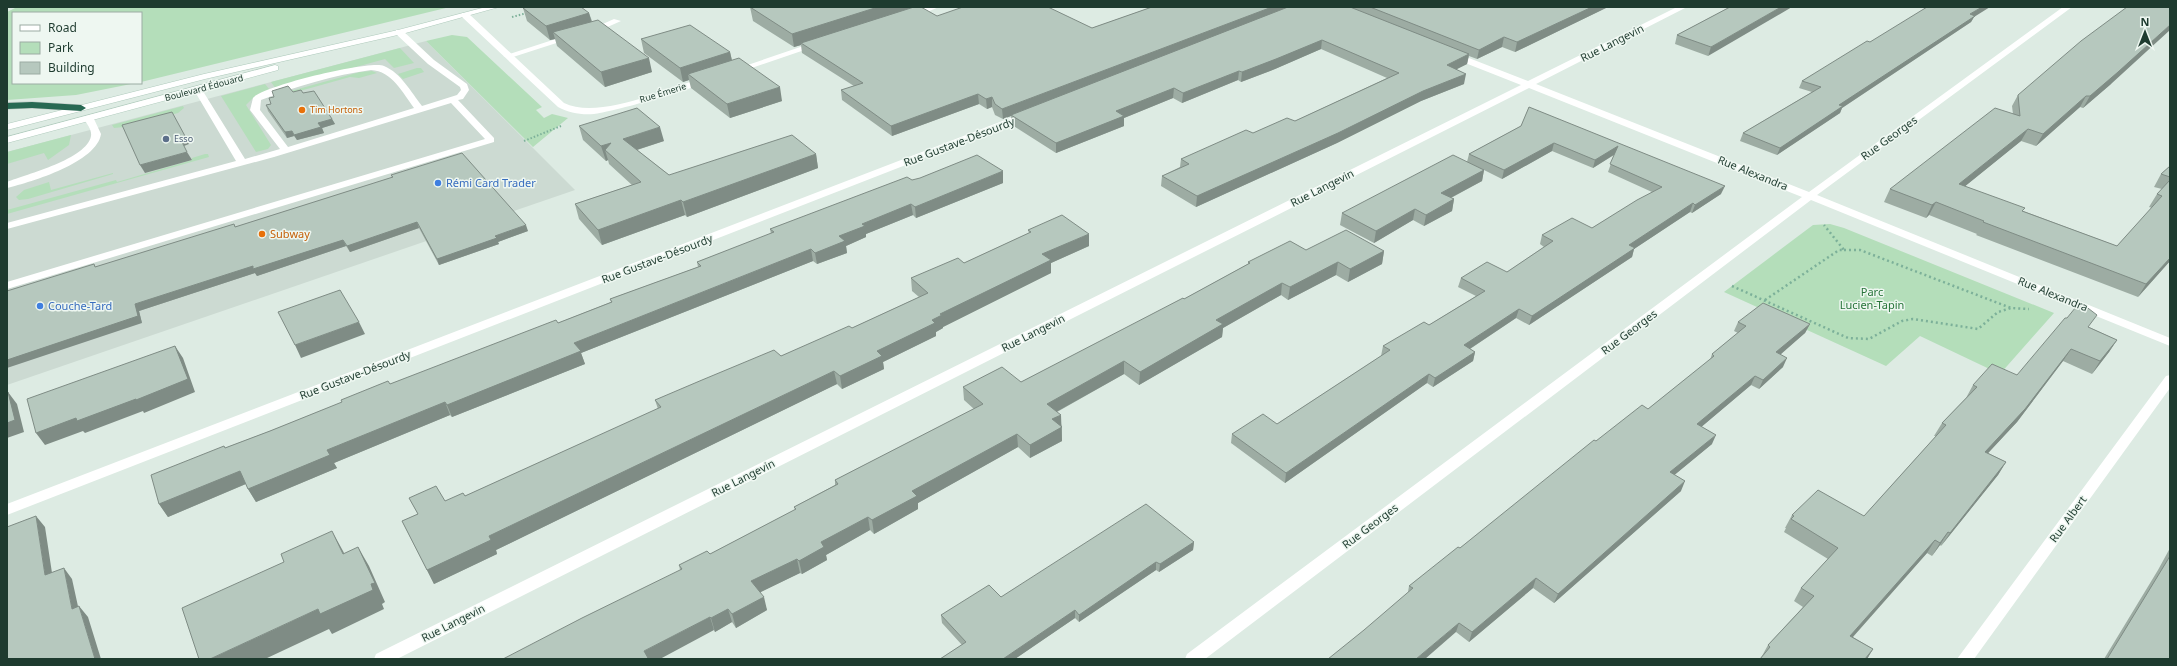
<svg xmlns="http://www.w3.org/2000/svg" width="2177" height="666" font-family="'Noto Sans',sans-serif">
  <rect width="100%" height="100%" fill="#ddebe3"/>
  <path fill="#ccdad2" d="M426,41L575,190L7,385V152Z"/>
  <path fill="#b4deba" d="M17,7H450L141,82V13H13V83H136L76,95L7,100V12Z
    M452,35L467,37L542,107L536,110L544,118L552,114L568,118L533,147L426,41Z
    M400,48L414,63L394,68L385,59L276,89L271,82Z
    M417,68H421L424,72L403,79L398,74Z
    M372,71L377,73L359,78L350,77L282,96L280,94L360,72Z
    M265,84L270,90L254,97L246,105L271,145L268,149L256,152L221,96Z
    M183,106L184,108L178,113L124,127L114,128L112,125Z
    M71,135L69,145L48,160L44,153L7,164V152Z
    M205,154H208L209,157L7,214V210L116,180L117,182L192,160V158Z
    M113,173V174L28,199L19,200L16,197L24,190L49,182L51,190Z
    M1830,224L1844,228L2054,313L2000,374L1920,336L1886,366L1724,292L1813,225Z"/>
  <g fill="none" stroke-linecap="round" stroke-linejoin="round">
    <g stroke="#b0cbbd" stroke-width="1">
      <path id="secondary" d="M486,7H499L402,34L205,79L7,130V124L204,74L398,30Z
        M275,65L278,66V70L7,143V137Z"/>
    </g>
    <g stroke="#c0c8c5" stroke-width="1">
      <path id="highway" d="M32,102L81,105L86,108L81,111L32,108L7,109V103Z"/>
    </g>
    <path stroke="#7cb099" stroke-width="2" stroke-dasharray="1.5 2" stroke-linecap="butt" d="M512,17L527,13
      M524,141L561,126"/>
    <path stroke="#7cb099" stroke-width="2.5" stroke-dasharray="2 3" stroke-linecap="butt" d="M1844,250H1860L2011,308L2029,309
      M1732,286L1848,338L1869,339L1902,321L1913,319L1978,329L1998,312L2011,308
      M1765,300L1839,250H1844L1824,225"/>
    <path fill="#fff" fill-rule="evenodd" d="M614,19L621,21L594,33L587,31Z
      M396,30H402L434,60L467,84L469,90L463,99L458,100L494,138V142L7,289V282L485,139L451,103L274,157L7,229V223L236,161L194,90L195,88H201L245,159L280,149L250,110L253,98C263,86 369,60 384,66C401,73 411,92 422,106L457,95L461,90L460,87L428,64L396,34ZM371,70C392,71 403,93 414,108L288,147L260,110L261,100C297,86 334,75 371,70Z
      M568,35L575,37L510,58L503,56Z
      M89,116L94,119L101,134C97,162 32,182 7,188V182C27,174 87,159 91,136C92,130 87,124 84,119Z"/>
    <path fill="#fff" fill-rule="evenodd" d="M927,7H939L915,17L908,15Z
      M1677,7H1687L1536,84L1809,192L2063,7H2072L1817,195L2170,338V346L1811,200L1205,659H1185L1187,654L1802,197L1529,88L397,659H374L376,654L1521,85L1450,57V53H1456L1528,81Z
      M462,13H468L564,103C598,120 667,89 702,78L709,80C702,87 608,113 594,114C581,115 569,113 558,107L462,17Z
      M815,42L822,44L737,73L730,71Z
      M1026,112L1031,115L1029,117L7,515V504Z
      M2170,375V388L1974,659H1957L2166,376Z"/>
    <use href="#secondary" fill="#fff" fill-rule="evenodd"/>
    <use href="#highway" fill="#286953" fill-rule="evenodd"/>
  </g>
  <path fill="#9daca3" d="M750,7L911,8L937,16L1092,28L1152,7H1608L1515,52L1502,47L1477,59L1469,56L1467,64L1457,69L1464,84L1421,101L1337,143L1196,207L1161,186L1162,176L1180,167L1181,159L1253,133L1295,121L1387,78L1321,49L1275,69L1241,82L1238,80L1182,103L1173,98L1124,118V126L1056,153L1012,125L1011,116L1003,119L995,115L992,107L987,109L979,104L892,136L842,100L841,90L854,86L802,53L801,45L794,47L753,21Z
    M1730,7L1708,56L1675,44L1677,35Z
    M523,8L589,13L592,21L652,72L605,87L557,46L555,39L550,40L527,21Z
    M1974,17L1971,22L1842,108L1840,113L1777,155L1740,141L1743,133L1812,92L1799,88L1802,81L1870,42Z
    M641,39L730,52L732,60L782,101L730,118L691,88L689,80L683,82L644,53Z
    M2111,84L2083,108L2080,107L2036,146L2021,141L1965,186L2023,211L2117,246L2152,208L2149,207L2157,194L2162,189L2154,187L2161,174L2170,166V261L2138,297L1976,235L1977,234L1929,215L1926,218L1884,202L1890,189L2013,114L2012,106L2018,95Z
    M293,92L303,93L332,119L335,124L322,128L324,133L297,140L294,136L287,138L268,111L266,105L271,104Z
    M1529,107L1721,194L1692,213L1690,212L1634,249L1632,257L1529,325L1516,318L1470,349L1475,352L1473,361L1433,387L1427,383L1285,483L1231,443L1232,434L1277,424L1381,356L1383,346L1429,325L1476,296L1458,287L1461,278L1507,272L1544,247L1540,244L1542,235L1592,228L1652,192L1608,172L1614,155L1593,168L1552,151L1502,179L1484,170L1482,181L1451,198L1454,199L1452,211L1424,226L1413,220L1374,243L1340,225L1342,213L1467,162L1469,154L1521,126Z
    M579,126L664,141L637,150L669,175L816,154L818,168L687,217L685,215L602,245L579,219L575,204L632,185L609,164L608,160L606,161L583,140Z
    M391,175L528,231L498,242L499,244L439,265L419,228L350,252L346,246L257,276L255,273L139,311L142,323L95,267L235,227L392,178Z
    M912,180L1003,183L916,218L913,215L866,234V237L846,246L847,253L817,264L813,261L581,353L585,364L452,417L450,415L334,463L337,468L256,502L248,489L246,484L168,517L159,504L225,448L270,431L390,384L558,323L611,302L610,299L698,267L697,262L771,234L770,229Z
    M1028,230L1089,246L1051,263V273L943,327V328L936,332V336L883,362L884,369L842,389L837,384L496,550L497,554L434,584L402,521L418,514L409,498L445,501L465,496L658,409L655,400L781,356L852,328L919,297L912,291L911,278L964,263L1029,233Z
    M1306,250L1384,251L1382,264L1348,282L1336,275L1288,300L1281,295L1223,328L1222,337L1139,385L1124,374L1057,412L1062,427V441L1030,458L1018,447L918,503V509L874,534L870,530L826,555L827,560L802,574L800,573L760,592L767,610L736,628L732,622L715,632L714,630L680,570L679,565L710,554L795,510L794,507L835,485V480L974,409L964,400L963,387L1021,382L1184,299L1248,264V262Z
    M1738,322L1810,324L1805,333L1780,354L1783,367L1759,389L1751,385L1701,427L1712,444L1674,475L1681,491L1554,603L1533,588L1469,642L1456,632L1408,592L1409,586L1460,548L1596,441L1648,409L1710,360L1712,354L1738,333L1734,331Z
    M2089,327L2117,340L2109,352L2092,374L2063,361L2017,422L1988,453L2006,462L1998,475L1941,546L1940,545L1932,556L1927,553L1853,637L1873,649L1867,659H1760L1762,656L1768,645L1803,607L1794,601L1801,588L1828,559L1784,532L1786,528H1785L1792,515L1864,516L1936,436H1934L1942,423L1966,398L1973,385L2017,375Z
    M1194,542L1193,550L1159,572L1156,570L1079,622L1075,618L1015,659H940L962,645L942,623L941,615L1001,597Z
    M2170,548V659H2104L2158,570Z"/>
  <path fill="#7f8c85" d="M878,7H911V10L801,43V45L794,47L792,34Z
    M1272,7H1295L1011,115V116L1003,119L1002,109Z
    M1592,7H1608L1515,52L1517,42Z
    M1781,7H1792L1708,56L1711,47Z
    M1982,7H1990L1974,17L1971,22L1842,108L1840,113L1777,155L1780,148L1839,105L1970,14Z
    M589,13L593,27L553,32L555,39L550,40L546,26Z
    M2170,25V30L2111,84L2083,108L2090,96Z
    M1504,37L1502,47L1477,59L1479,50Z
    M1322,40L1321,49L1275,69L1241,82L1242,72Z
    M730,52L733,66L688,74L689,80L683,82L680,68Z
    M1469,54L1467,64L1445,75L1447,65Z
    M649,58L652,72L605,87L601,72Z
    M1239,71L1238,80L1182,103L1183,93Z
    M1466,74L1464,84L1421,101L1337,143L1196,207L1197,196L1423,91Z
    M780,87L782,101L730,118L727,104Z
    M1174,88L1173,98L1124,118V126L1056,153V143L1116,111Z
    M978,94L979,104L892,136L891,126Z
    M2086,96L2080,107L2036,146L2043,134Z
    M992,97V107L987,109L986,99Z
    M332,119L335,124L322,128L324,133L297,140L294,135L318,123Z
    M660,127L664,141L627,153L623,139Z
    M2028,129L2021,141L1953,196L1959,184Z
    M292,131L294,136L287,138L285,132Z
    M185,136L189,144L184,146L180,138Z
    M611,143L605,150L608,160L606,161L601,146Z
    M1554,143L1552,151L1502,179L1504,170Z
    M1618,146L1615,154L1593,168L1595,160Z
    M187,152L192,160L145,173L140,165Z
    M816,154L818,168L687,217L683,202Z
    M1484,170L1482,181L1439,204L1441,193Z
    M1003,171V183L916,218L915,207Z
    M1725,186L1721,194L1692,213L1695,205Z
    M1454,199L1452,211L1424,226L1426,215Z
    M681,200L685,215L602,245L598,230Z
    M1936,202L1929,215L1926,218L1932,205Z
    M1693,203L1690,212L1634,249L1632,257L1529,325L1532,316L1629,245Z
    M911,204L913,215L866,234V237L846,246L847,253L817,264L815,253L839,236L862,224Z
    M1415,209L1413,220L1374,243L1376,231Z
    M417,222L419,228L350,252L347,246Z
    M526,225L528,231L498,242L499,244L439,265L437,259L495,236Z
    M1089,234V246L1051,263V273L943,327V328L936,332V336L883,362L884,369L842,389L840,376L877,351L932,320L940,314L1042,254Z
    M343,240L346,246L257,276L255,273L139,311L142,323L7,368V360L135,304L253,266Z
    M811,249L813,261L581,353L585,364L452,417L447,405L574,343Z
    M1384,251L1382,264L1348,282L1350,269Z
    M2170,258V261L2138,297L2146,284Z
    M1338,262L1336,275L1288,300L1290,287Z
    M1282,283L1281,295L1223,328L1222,337L1139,385L1140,372L1216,320Z
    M1519,309L1516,318L1462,354L1464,345Z
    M359,322L365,334L301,358L295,345Z
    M1810,324L1805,333L1772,362L1776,352Z
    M2117,340L2109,352L2092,374L2100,361Z
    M175,346L183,358L195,392L144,413L143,411L85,433L83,431L45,445L36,433Z
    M2071,349L2063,361L2017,422L1977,465L1985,452Z
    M1475,352L1473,361L1433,387L1435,378Z
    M1787,358L1783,367L1759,389L1763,380Z
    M1124,361V374L1047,417V404Z
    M834,371L837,384L496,550L497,554L434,584L427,570L489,536Z
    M1429,374L1427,383L1285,483L1286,473Z
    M1755,376L1751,385L1693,434L1697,424Z
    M8,392L17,404L24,432L7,438Z
    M445,402L450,415L334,463L337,468L256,502L248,489L327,450Z
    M1061,415L1062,441L1030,458V445L1052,419Z
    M1017,434L1018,447L918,503V509L874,534L872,520L912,491Z
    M1716,435L1712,444L1666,482L1670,472Z
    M2006,462L1998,475L1941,546L1950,533Z
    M240,471L248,483L168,517L159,504Z
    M1685,481L1681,491L1554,603L1558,594Z
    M36,516L45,527L54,586L45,575Z
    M868,517L870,530L826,555L827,560L802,574L799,561L821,542Z
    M332,531L343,551L354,573L343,554Z
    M1948,532L1940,545L1932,556L1940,543Z
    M1935,540L1927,553L1842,649L1850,636Z
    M1194,542L1193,550L1159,572L1160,564Z
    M358,547L369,566L385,602L382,604L384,609L332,634L329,629L265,659H210L318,609Z
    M797,559L800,573L755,595L751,581Z
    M1156,562V570L1079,622V615Z
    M64,568L72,579L81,620L72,609Z
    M1536,578L1533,588L1469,642L1472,632Z
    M764,597L767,610L736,628L732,614Z
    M79,606L88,617L101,659H95Z
    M728,609L732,622L715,632L711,618Z
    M1075,610V618L1015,659H1003Z
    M710,617L714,630L660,659H646L644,651Z
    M1459,623L1456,632L1425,659H1416Z
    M1873,649L1867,659H1865Z"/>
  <path fill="#b6c8be" stroke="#7f8c85" d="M527,7H581L589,13L546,26L523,8Z
    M750,7H878L792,34Z
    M914,7H921L937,16L963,7H1048L1092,28L1152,7H1272L1002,109L995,104L992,97L986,99L978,94L891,126L841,90L863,83L801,43Z
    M1288,7H1350L1469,54L1447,65L1466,74L1423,91L1338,133L1197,196L1162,176L1189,164L1181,159L1246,130L1253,133L1287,118L1295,121L1399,73L1322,40L1276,59L1242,72L1239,71L1183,93L1174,88L1116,111L1124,116L1056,143L1011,115Z
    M1370,7H1592L1517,42L1504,37L1479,50Z
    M1730,7H1781L1711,47L1677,35Z
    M1927,7H1982L1970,14L1975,16L1839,105L1843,106L1780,148L1743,133L1821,87L1802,81L1867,41L1870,42Z
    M2127,7H2170V25L2118,72L2090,96H2086L2043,134L2028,129L1959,184L2025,208L2022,211L2117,246L2162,196L2157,194L2170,180V258L2146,284L1983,222L1984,221L1936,202L1932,205L1890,189L1995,108L2020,116L2018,95L2081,41Z
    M598,20L649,58L601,72L553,32Z
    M690,25L730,52L680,68L641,39Z
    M739,58L780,87L727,104L688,74Z
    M288,86L293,92L301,90L303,93L314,91L332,119L318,123L321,127L294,135L292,131L285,132L266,105L271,104L269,98L274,97L272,91Z
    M1529,107L1725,186L1695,205L1693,203L1629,245L1635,248L1532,316L1519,309L1464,345L1475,352L1435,378L1429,374L1286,473L1232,434L1263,414L1277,424L1390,350L1383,346L1424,322L1429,325L1485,291L1461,278L1487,262L1507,272L1553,241L1542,235L1572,218L1592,228L1637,200L1662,187L1610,164L1618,146L1595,160L1554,143L1504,170L1469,154L1521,126Z
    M637,108L660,127L623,139L669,175L792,135L816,154L683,202L681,200L598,230L575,204L641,182L605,150L611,143L601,146L579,126Z
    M172,112L185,136L180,138L187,152L140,165L122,125Z
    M462,153L526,225L495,236L497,238L437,259L417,222L347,246L343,240L253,269V266L135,304L138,316L7,360V291L94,264L95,267L234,224L235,227L393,177L391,175Z
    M977,155L1003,171L915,207L911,204L862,224L865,226L839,236L845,241L815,253L811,249L574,343L581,351L447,405L445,402L327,450L330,455L248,489L240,471L159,504L151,475L224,446L225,448L270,431L342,402L341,400L388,381L390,384L556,320L558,323L612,302L610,299L701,266L697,262L774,232L770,229L907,177L912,180L920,178Z
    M1453,155L1484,170L1441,193L1454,199L1426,215L1415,209L1376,231L1342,213Z
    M2170,166V177L2161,174Z
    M1062,215L1089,234L1042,254L1051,260L940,314L942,315L932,320L935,323L877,351L882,356L840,376L834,371L489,536L491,540L427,570L402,521L418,514L409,498L436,486L445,501L463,493L465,496L661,407L655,400L702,380L774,350L781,356L849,326L852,328L928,293L911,278L958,258L964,263L1031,232L1028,230Z
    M1346,230L1384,251L1350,269L1338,262L1290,287L1282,283L1216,320L1223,324L1140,372L1124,361L1047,404L1061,415L1052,419L1062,427L1030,445L1017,434L912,491L917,496L872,520L868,517L821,542L824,547L799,561L797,559L751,581L764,597L732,614L728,609L711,618L710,617L644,651L648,658L646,659H503L582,618L682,569L679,565L707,551L710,554L796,509L794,507L838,484L835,480L983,404L963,387L1002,367L1021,382L1183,298L1184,299L1250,263L1248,262L1290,241L1306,250Z
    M340,290L359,322L295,345L278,312Z
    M2080,302L2097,315L2088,327L2117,340L2100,361L2071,349L2025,409L1985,452L2006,462L1950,533L1948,532L1940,543L1935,540L1850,636L1873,649L1865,659H1760L1770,647L1768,645L1814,596L1801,588L1838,548L1791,519L1794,516L1792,515L1818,490L1864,516L1946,425L1942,423L1977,387L1973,385L1992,364L2017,375L2065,318H2067Z
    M1763,303L1810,324L1776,352L1787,358L1763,380L1755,376L1697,424L1716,435L1670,472L1685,481L1558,594L1536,578L1472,632L1459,623L1416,659H1328L1364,630L1413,588L1409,586L1458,547L1460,548L1594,440L1596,441L1642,405L1648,409L1714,356L1712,354L1746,326L1738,322Z
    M175,346L188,379L136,400V399L77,421L76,418L36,433L27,399Z
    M7,392H8L15,420L7,423Z
    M1146,504L1194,542L1160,564L1156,562L1079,615L1075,610L1003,659H940L966,642L941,615L989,585L1001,597Z
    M36,516L45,575L64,568L72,609L79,606L95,659H7V527Z
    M332,531L343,554L358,547L375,583L371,584L373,590L320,614L318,609L210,659H199L182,608L284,562L281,554Z
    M2170,555V659H2107L2170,556Z"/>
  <g fill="#e8710a" stroke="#eef7f1" stroke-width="1.5">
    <circle cx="302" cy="110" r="4"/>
    <circle cx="262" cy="234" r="4"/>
  </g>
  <circle fill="#5c6f8a" stroke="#eef7f1" stroke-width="1.5" cx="166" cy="139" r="4"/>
  <g fill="#3f7fe0" stroke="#eef7f1" stroke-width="1.5">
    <circle cx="438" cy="183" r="4"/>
    <circle cx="40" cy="306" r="4"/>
  </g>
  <g text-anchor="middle" stroke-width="3" stroke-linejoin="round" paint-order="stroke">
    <g font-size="9" fill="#1e3b2f" stroke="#eef7f1">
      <text transform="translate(204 88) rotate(-15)" y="3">Boulevard Édouard</text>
      <text transform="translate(663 93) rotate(-17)" y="3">Rue Émerie</text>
    </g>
    <g font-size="9" fill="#c56008" stroke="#eef7f1" text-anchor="start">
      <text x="310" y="113">Tim Hortons</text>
    </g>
    <g font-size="9" fill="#4e5e75" stroke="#eef7f1" text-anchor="start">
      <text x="174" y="142">Esso</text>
    </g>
    <g font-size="11" fill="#1e3b2f" stroke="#eef7f1">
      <text transform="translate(1612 43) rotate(-27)" y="4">Rue Langevin</text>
      <text transform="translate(1889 138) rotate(-36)" y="4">Rue Georges</text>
      <text transform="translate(959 142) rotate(-21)" y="4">Rue Gustave-Désourdy</text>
      <text transform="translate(1753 173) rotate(22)" y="4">Rue Alexandra</text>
      <text transform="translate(1322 188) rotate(-27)" y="4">Rue Langevin</text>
      <text transform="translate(657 259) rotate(-21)" y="4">Rue Gustave-Désourdy</text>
      <text transform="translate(2053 294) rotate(22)" y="4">Rue Alexandra</text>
      <text transform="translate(1629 332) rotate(-37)" y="4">Rue Georges</text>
      <text transform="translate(1033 333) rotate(-27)" y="4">Rue Langevin</text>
      <text transform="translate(355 375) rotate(-21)" y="4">Rue Gustave-Désourdy</text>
      <text transform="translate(743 478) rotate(-27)" y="4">Rue Langevin</text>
      <text transform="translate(2068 519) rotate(-54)" y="4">Rue Albert</text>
      <text transform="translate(1370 526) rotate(-37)" y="4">Rue Georges</text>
      <text transform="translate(453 623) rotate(-27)" y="4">Rue Langevin</text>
    </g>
    <g font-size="11" fill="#366cbe" stroke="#eef7f1" text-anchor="start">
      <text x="446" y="187">Rémi Card Trader</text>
      <text x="48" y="310">Couche-Tard</text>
    </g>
    <g font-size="11" fill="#c56008" stroke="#eef7f1" text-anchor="start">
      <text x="270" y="238">Subway</text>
    </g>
    <g font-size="11" fill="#267439" stroke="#eef7f1">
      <text x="1872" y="296">Parc<tspan x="1872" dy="13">Lucien-Tapin</tspan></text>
    </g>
  </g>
  <rect width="2177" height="666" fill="none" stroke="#1e3b2f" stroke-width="16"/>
  <rect x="12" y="12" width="130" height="72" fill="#eef7f1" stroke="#9baca3"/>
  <rect x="20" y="25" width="20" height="6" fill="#ffffff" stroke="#9baca3"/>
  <text x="48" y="32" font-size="12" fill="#1e3b2f">Road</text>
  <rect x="20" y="42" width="20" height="12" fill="#b4deba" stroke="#9baca3"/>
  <text x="48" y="52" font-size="12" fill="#1e3b2f">Park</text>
  <rect x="20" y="62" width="20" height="12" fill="#b6c8be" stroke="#9baca3"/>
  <text x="48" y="72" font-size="12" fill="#1e3b2f">Building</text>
  <g transform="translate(2145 32)" stroke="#eef7f1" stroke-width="3" paint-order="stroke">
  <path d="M0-3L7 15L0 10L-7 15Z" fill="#1e3b2f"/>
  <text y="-6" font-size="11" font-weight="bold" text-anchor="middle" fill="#1e3b2f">N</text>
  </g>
</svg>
